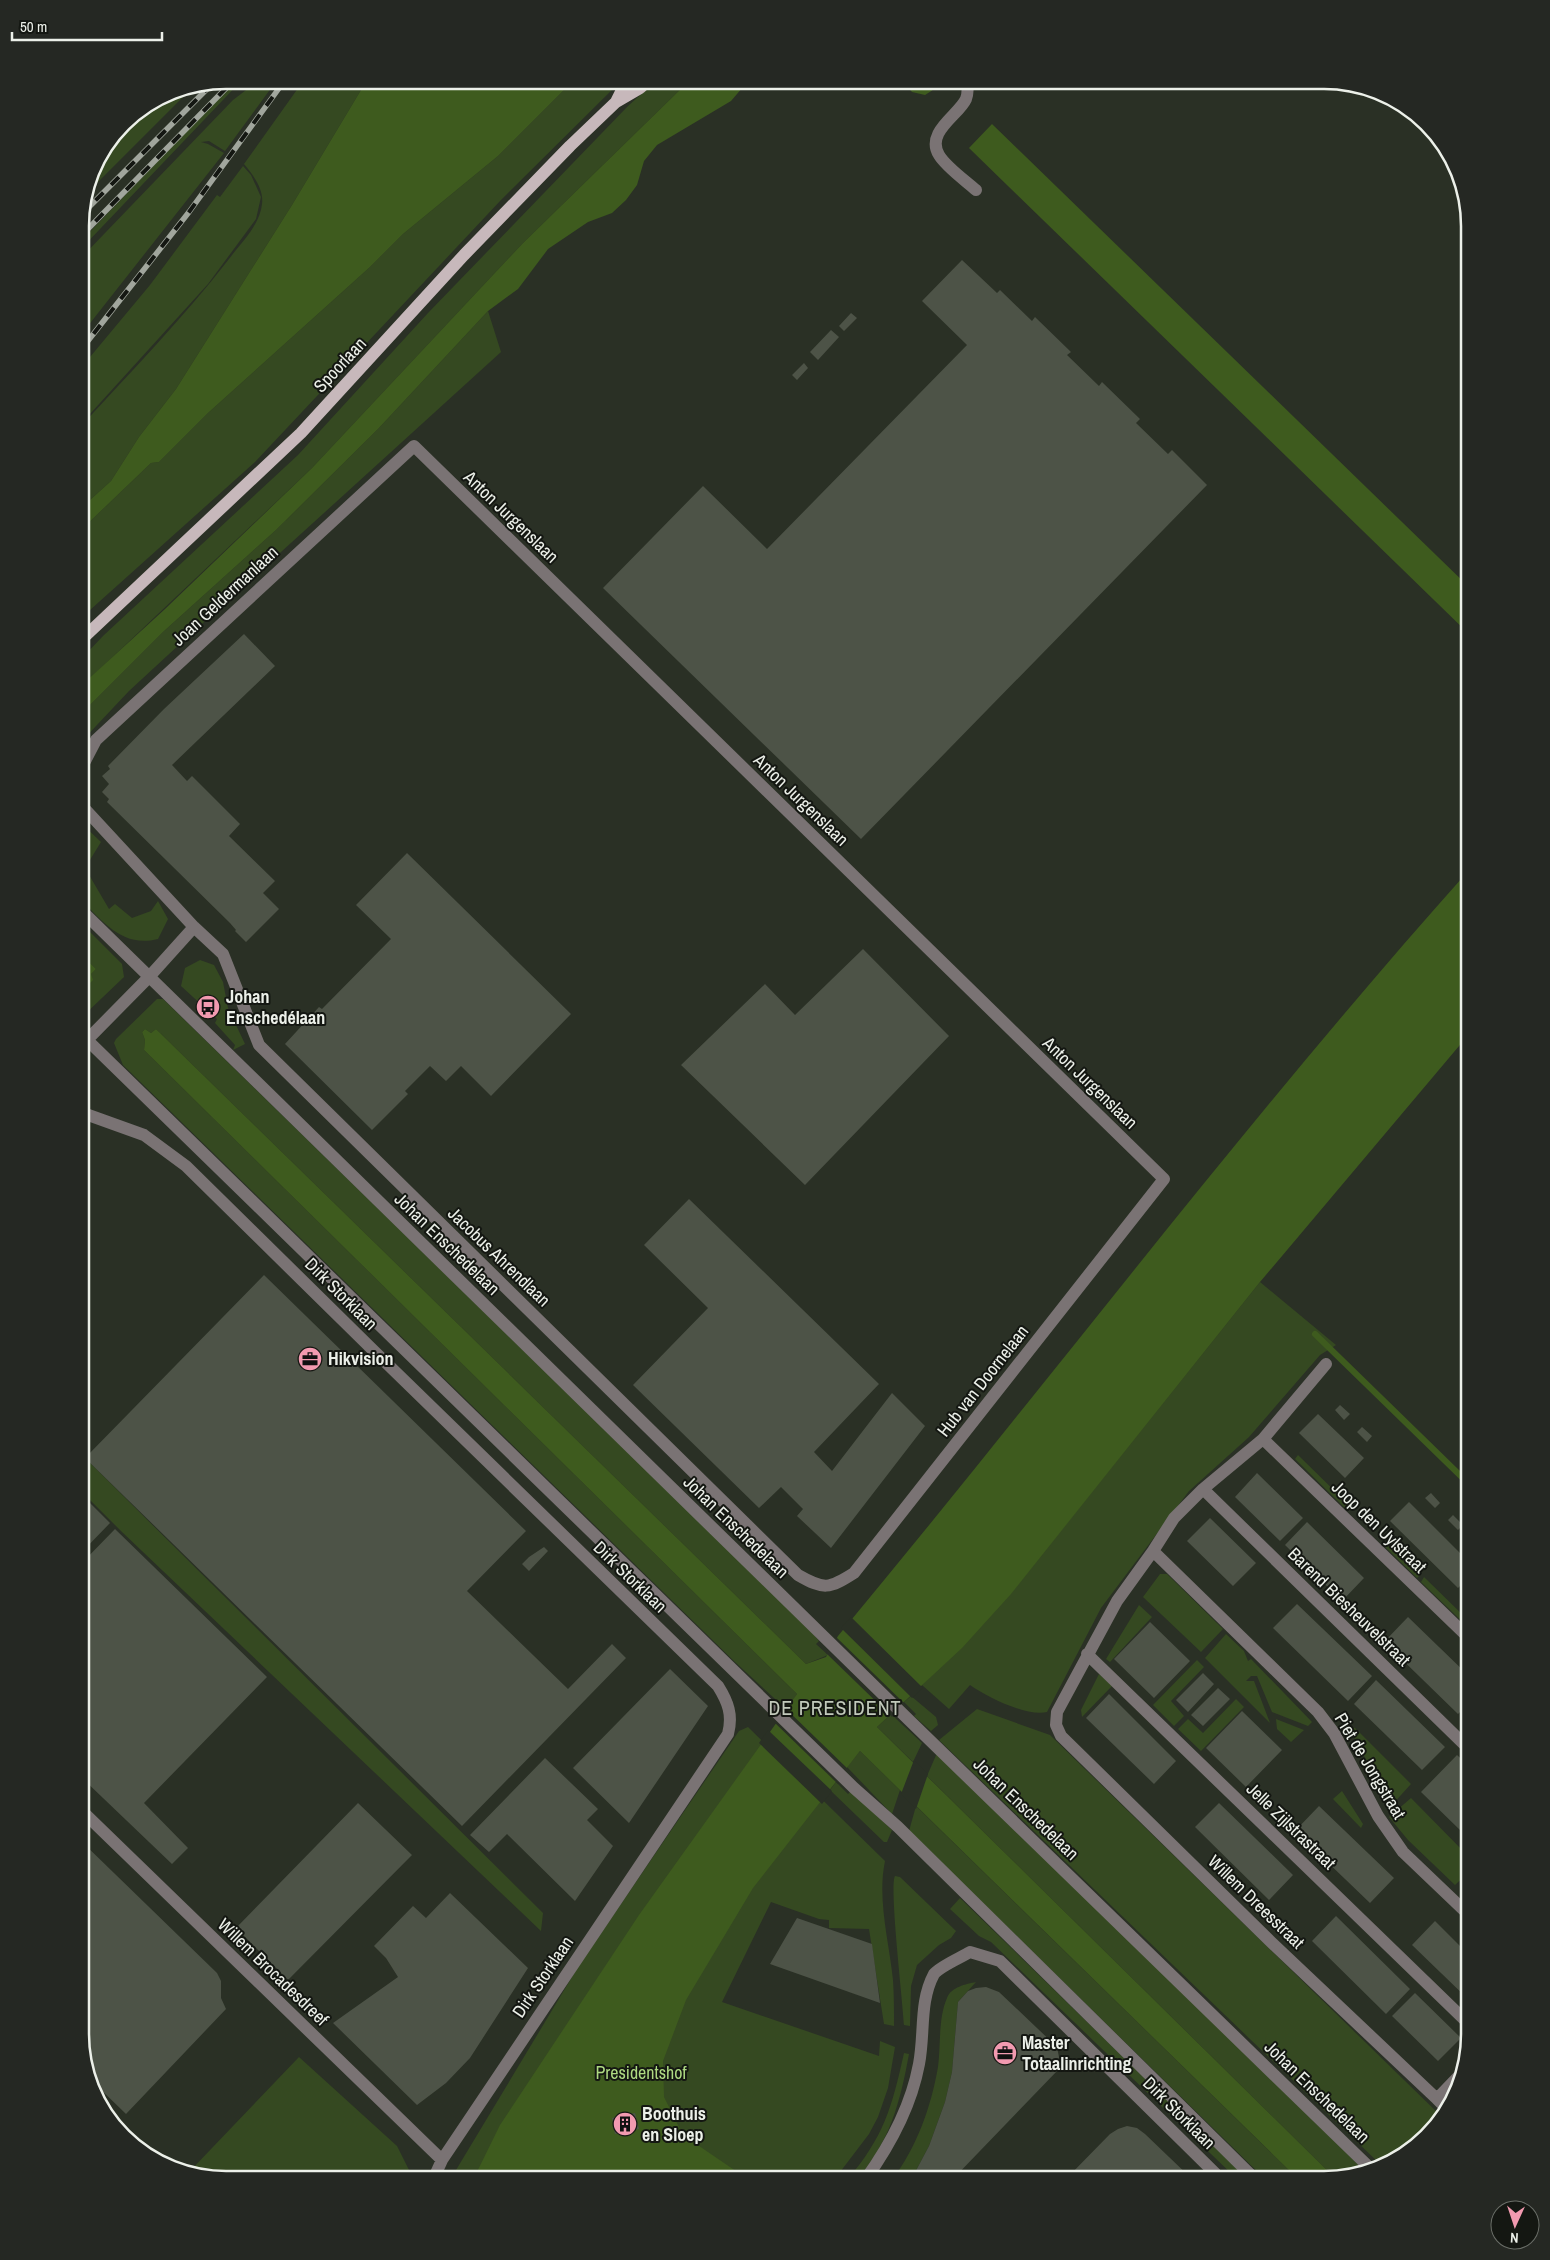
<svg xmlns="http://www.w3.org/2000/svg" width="1550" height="2260" font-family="'Archivo Narrow',sans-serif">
  <rect width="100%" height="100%" fill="#2a3025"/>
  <path fill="#354921" d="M236,80H242L80,250V242Z
    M277,80L225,151L209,141L201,142L208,144L224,153L80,336V259L233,100L258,81Z
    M329,80H367L292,205L176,389L139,437L111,481L80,509V427C131,372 183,318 229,259C241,243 260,225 262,204C264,189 253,175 244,164L301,84H315Z
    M574,80H622L501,200L255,462L80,619V531L151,463L159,462L208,413L370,267L403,234L498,156Z
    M657,80H690L523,243L312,468L80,688V660L104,635L298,455L428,313L628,106Z
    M194,86L85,195L91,170L123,123L170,91Z
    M243,166L251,175L261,197L256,219L208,284L80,425V369L150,285L217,195L220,197Z
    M488,311L501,352L181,643L129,691L80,743V715L163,632L276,530L378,429Z
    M80,822L101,842L85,868L109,909L115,904L132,918L151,911L158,901L168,919L158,939C122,948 104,922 80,899Z
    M80,922L122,964L124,977L82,1017L80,984L96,969L80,953Z
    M200,960L214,965L223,982L228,1008L245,1044L233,1050L235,1045L215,1023L217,1019L181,986L185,968Z
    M157,999H163L810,1630L819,1641L816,1644L828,1655L806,1664L156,1029L151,1033L145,1029L142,1032L145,1040L144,1050L797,1694L787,1710L735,1662L123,1065L114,1043L116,1039Z
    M1260,1282L1336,1345L1320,1355L1249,1437L1189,1491L1101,1608L1047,1712C1027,1717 987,1697 970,1685L949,1709L922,1685L1011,1593Z
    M80,1453L543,1913L541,1931L122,1532L80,1490Z
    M1298,1455L1349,1505L1345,1508L1295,1459Z
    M1387,1542L1420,1575L1417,1578L1382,1544Z
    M1160,1574H1167L1223,1629L1201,1652L1143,1597Z
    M1424,1577L1470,1622V1629L1421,1582Z
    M1139,1605L1152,1617L1110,1662L1106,1659Z
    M1226,1634L1244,1651L1248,1661L1251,1659L1312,1722L1308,1726L1272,1712L1257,1676H1251L1246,1681H1254L1270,1723L1205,1658Z
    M1197,1660L1204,1667L1171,1701L1184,1716L1174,1726L1153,1705Z
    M1099,1674L1112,1686L1082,1717L1081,1710Z
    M911,1696L936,1717L938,1725L931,1731L914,1716L916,1714L904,1702Z
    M1236,1699L1244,1707L1201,1751L1178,1729L1188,1719L1203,1733Z
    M977,1709L1050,1735L1441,2116L1397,2161L1381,2165L939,1740Z
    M891,1714L922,1743L913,1762L877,1727Z
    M1276,1719L1304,1730L1291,1742L1277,1729Z
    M1348,1726L1355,1728L1411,1784L1391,1806Z
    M748,1727L885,1861C877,1899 889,1941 893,1980C894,1995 894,2010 894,2026L884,2024L869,1929L829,1928V1920L819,1919L771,1902L722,2002L879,2056L880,2041L895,2047L888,2088L878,2117L869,2134L834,2180H450L578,1967L739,1731Z
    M860,1751L900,1790L892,1814L847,1767Z
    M937,1753L1363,2169L1334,2177L927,1776Z
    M836,1782L848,1794L851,1791L892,1830L887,1842H884L830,1790Z
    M1342,1791L1363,1824L1361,1828L1333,1799Z
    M1411,1798L1470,1858V1871L1455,1885L1408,1840L1389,1817Z
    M916,1806L918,1808L1299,2180H1266L909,1831Z
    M1470,1826V1847L1460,1837Z
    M895,1876L900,1877L956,1931L951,1938L939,1945L917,1965L911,1986L910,2026L904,2025C903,2003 889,1886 895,1876Z
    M960,1898L1249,2180H1238L991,1942L979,1936L950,1909Z
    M976,1982L958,2002L952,2072L945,2102L929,2146L911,2180H892C917,2147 931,2107 938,2067C941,2044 938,2019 947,1998C951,1987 966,1984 976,1982Z
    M904,2053L909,2054C900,2103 890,2141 857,2180H847C884,2137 892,2107 904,2053Z
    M299,2057L397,2146L410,2172L409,2180H217L190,2171Z"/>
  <path fill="#3e5b1e" d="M367,80H574L498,156L403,234L370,267L208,413L159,462L151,463L80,531V509L111,481L139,437L176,389L292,205Z
    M690,80H749L731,101L657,145L644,161L637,185L626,200L612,213L588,222L548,249L518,289L488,311L378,429L276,530L163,632L80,715V688L83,684L165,609L312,468L523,243Z
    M901,80H940L936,88L925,95L912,92Z
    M992,124L1470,588V635L969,148Z
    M1470,869V1033L1260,1282L1011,1594L962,1648L877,1727L1334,2177L1324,2180H1299L860,1751L753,1888L686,2000L663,2061L664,2097L683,2135L749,2180H473L500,2125L639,1915L797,1694L144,1050L145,1040L142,1032L145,1029L151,1033L156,1029L806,1664L826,1657L838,1636C1050,1381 1249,1116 1470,869Z
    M80,953L96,969L91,974L93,980L90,983L85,980L80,984Z"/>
  <path fill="#2a3025" d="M851,1617L923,1688L912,1698L841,1628Z
    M835,1636L905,1704L892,1717L826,1653Z
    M784,1707L849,1770L838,1784L774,1722Z
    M768,1730L832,1791L822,1804L759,1743Z
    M914,1760L928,1774L916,1809L901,1794Z"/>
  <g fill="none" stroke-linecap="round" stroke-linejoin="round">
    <path stroke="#3e5b1e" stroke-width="6" d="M1315,1334L1470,1485"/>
  </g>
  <path fill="#4d5347" d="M962,260L997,293L1000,290L1032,321L1035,317L1071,352L1067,355L1099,386L1102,382L1140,419L1136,423L1168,454L1172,450L1207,485L861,839L603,588L703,486L767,549L967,345L922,301Z
    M851,313L857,318L844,331L839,326Z
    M831,330L839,337L818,360L810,352Z
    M804,363L808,368L797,380L792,375Z
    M244,634L275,666L172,765L187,781L192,776L240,824L229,836L275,881L263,893L279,909L246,942L235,931L236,930L230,923L107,802L109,799L102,792L109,784L102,776L110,769L108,766L164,709Z
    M407,853L571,1014L491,1096L461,1066L446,1081L430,1066L405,1091L408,1094L372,1130L285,1044L319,1007L322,1009L391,939L356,905Z
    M863,949L949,1036L805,1185L681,1065L765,984L795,1015Z
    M689,1199L879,1384L814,1452L832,1471L892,1393L925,1426L831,1548L797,1516L803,1509L781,1487L759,1508L633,1385L708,1308L644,1245Z
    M264,1275L526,1531L467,1591L568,1689L612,1644L626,1658L462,1826L85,1458Z
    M1340,1405L1350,1414L1344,1420L1335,1410Z
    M1318,1414L1364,1458L1345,1478L1299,1433Z
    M1362,1427L1372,1436L1367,1442L1357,1432Z
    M1257,1473L1303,1518L1280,1541L1235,1497Z
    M80,1493L110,1523L80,1554Z
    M1431,1493L1440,1503L1435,1508L1425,1498Z
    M1409,1502L1470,1563V1576L1458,1588L1390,1521Z
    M1453,1515L1463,1525L1458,1530L1448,1520Z
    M1210,1518L1256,1563L1233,1586L1187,1541Z
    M1307,1522L1364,1578L1342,1601L1285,1545Z
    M115,1529L267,1677L144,1803L188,1848L172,1864L80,1776V1565Z
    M544,1547L548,1551L529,1571L522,1564L529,1557Z
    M1470,1585V1599L1463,1592Z
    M1297,1604L1372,1676L1348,1701L1273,1628Z
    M1408,1617L1470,1677V1702L1458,1714L1384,1642Z
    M1150,1622L1190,1661L1154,1698L1114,1659Z
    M670,1669L708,1706L629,1823L573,1768Z
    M1203,1673L1214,1684L1188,1712L1176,1700Z
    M1376,1680L1445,1747L1422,1770L1354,1704Z
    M1218,1688L1230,1699L1203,1726L1191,1715Z
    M1109,1694L1176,1761L1154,1784L1086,1718Z
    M1242,1711L1282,1750L1246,1787L1206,1748Z
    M1470,1711V1726L1463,1718Z
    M1457,1755L1470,1767V1822L1461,1831L1421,1792Z
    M545,1758L598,1809L587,1820L613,1846L575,1901L507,1834L489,1852L470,1835Z
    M358,1803L412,1855L288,1980L236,1928Z
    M1219,1803L1293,1875L1269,1900L1195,1827Z
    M1319,1806L1394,1878L1370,1903L1295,1831Z
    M80,1840L217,1973L221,1981V1998L226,2009L126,2114L93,2082L80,2034Z
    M450,1893L528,1968L470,2058L446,2083L417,2105L333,2023L398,1977L386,1958L374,1946L413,1906L426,1918Z
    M1336,1916L1410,1989L1386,2014L1312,1941Z
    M797,1918L872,1944L880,2003L770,1964Z
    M1435,1921L1470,1956V2001L1412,1945Z
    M986,1987L999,1992L1057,2047L1060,2062L1058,2070L952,2180H911L929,2146L945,2102L952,2072L958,2002L968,1991L976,1988Z
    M1415,1993L1461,2038L1438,2061L1392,2016Z
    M635,2113L639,2129L615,2134L612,2118Z
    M1127,2126L1137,2128L1145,2134L1193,2180H1065L1110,2134L1118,2129Z"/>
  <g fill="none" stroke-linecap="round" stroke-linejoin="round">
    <path stroke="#7a7374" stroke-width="12" d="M967,80C968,85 968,94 966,99C959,115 925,132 939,155C946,167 966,181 976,190
      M80,794L84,808L194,927L223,954L259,1045L798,1575C824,1590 829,1589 854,1573L1164,1179L414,446L96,740L83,765L80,785
      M80,909L910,1721L1370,2168
      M80,1033L854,1788L898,1827L1256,2180
      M80,1047L149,977L194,927
      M80,1112L144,1135L186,1166L375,1352L718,1686C728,1702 733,1715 728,1734L442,2160L433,2180
      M1326,1364L1263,1439L1203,1489L1174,1518L1153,1551L1117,1601L1057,1712L1056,1725L1061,1736L1271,1942L1437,2099
      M1263,1439L1470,1639
      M1203,1489L1470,1750
      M1153,1551L1318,1712L1334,1733L1378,1816L1403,1852L1470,1916
      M1087,1654L1470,2025
      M80,1809L442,2160
      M1448,2110L1437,2099L1459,2076
      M865,2180C891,2144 911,2107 919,2064C925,2033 919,2002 934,1974C939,1967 962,1957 970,1952L1000,1961L1222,2180"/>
    <path stroke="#c7b8bb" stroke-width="12" d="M616,102L627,80
      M80,641L301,433L464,255L570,146L616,102L640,88L649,80"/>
    <g stroke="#a1a69d" stroke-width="5.5">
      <path id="rail" d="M80,216L214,82
        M80,237L234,80
        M80,351L189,212L285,80"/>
    </g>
    <use href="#rail" stroke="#141712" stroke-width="4" stroke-dasharray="11" stroke-linecap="butt"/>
  </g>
  <defs>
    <g id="bus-disc" transform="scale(1.25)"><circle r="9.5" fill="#f29ab0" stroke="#141712"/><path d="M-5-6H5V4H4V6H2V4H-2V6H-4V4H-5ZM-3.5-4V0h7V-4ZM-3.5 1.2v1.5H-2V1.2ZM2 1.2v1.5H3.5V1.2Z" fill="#111"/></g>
    <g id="office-disc" transform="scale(1.25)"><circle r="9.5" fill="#f29ab0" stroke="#141712"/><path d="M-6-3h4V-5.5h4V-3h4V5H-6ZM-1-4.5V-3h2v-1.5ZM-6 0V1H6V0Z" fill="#111"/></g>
    <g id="building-disc" transform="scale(1.25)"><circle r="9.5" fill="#f29ab0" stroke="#141712"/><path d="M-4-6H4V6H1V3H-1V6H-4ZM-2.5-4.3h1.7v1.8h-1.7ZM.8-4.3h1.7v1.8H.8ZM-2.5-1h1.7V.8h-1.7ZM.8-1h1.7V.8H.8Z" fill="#111"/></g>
  </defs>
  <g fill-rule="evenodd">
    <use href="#bus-disc" x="208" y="1007"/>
    <use href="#office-disc" x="310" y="1359"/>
    <use href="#office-disc" x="1005" y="2053"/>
    <use href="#building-disc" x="625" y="2124"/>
  </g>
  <g text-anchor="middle" stroke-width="4" stroke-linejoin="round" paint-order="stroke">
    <g font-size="18" fill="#ecf0e9" stroke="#141712">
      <text transform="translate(340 365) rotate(-47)" y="6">Spoorlaan</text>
      <text transform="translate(511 517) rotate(44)" y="6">Anton Jurgenslaan</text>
      <text transform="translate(225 596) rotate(-43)" y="6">Joan Geldermanlaan</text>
      <text transform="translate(801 800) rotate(44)" y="6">Anton Jurgenslaan</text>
      <text transform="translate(1090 1083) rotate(44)" y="6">Anton Jurgenslaan</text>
      <text transform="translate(447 1244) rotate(44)" y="6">Johan Enschedelaan</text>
      <text transform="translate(499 1257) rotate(44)" y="6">Jacobus Ahrendlaan</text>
      <text transform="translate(341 1294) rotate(45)" y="6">Dirk Storklaan</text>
      <text transform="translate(983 1381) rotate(-52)" y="6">Hub van Doornelaan</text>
      <text transform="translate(736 1527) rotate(44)" y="6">Johan Enschedelaan</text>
      <text transform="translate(1379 1527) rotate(44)" y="6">Joop den Uylstraat</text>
      <text transform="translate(630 1577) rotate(44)" y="6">Dirk Storklaan</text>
      <text transform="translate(1349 1607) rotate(44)" y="6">Barend Biesheuvelstraat</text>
      <text transform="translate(1370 1766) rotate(59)" y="6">Piet de Jongstraat</text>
      <text transform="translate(1026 1809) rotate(44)" y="6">Johan Enschedelaan</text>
      <text transform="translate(1291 1826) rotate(44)" y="6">Jelle Zijlstrastraat</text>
      <text transform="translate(1256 1902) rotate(44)" y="6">Willem Dreesstraat</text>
      <text transform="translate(273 1972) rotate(44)" y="6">Willem Brocadesdreef</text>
      <text transform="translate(543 1977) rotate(-56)" y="6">Dirk Storklaan</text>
      <text transform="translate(1317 2092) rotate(44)" y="6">Johan Enschedelaan</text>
      <text transform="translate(1179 2113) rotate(45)" y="6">Dirk Storklaan</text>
    </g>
    <g font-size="18" font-weight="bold" fill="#ecf0e9" stroke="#141712" text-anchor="start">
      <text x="226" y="1003">Johan<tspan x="226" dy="21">Enschedélaan</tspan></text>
      <text x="328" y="1365">Hikvision</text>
      <text x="1022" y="2049">Master<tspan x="1022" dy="21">Totaalinrichting</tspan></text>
      <text x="642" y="2120">Boothuis<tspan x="642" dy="21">en Sloep</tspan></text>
    </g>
    <g font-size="18" fill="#aeda82" stroke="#141712">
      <text x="641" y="2079">Presidentshof</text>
    </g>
    <g font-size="20" letter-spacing="1" fill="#c2cabb" stroke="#141712">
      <text x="835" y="1715">DE PRESIDENT</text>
    </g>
  </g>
  <path d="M0 0H1550V2260H0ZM226 89H1324A137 137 0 0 1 1461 226V2034A137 137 0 0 1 1324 2171H226A137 137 0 0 1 89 2034V226A137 137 0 0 1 226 89Z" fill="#252823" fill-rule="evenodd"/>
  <path fill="none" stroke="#ecf0e9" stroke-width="2.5" d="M226 89H1324A137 137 0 0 1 1461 226V2034A137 137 0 0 1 1324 2171H226A137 137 0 0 1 89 2034V226A137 137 0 0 1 226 89Z"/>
  <g transform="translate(1515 2225) rotate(183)"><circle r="24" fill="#141712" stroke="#6a6e68"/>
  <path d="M0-4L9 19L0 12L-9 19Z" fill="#f29ab0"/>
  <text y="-8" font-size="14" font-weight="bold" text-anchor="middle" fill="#ecf0e9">N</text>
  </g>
  <path d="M12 32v8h150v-8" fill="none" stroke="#ecf0e9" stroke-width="2.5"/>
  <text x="20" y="32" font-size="15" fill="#ecf0e9" stroke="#141712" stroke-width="4" paint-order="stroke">50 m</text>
</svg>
